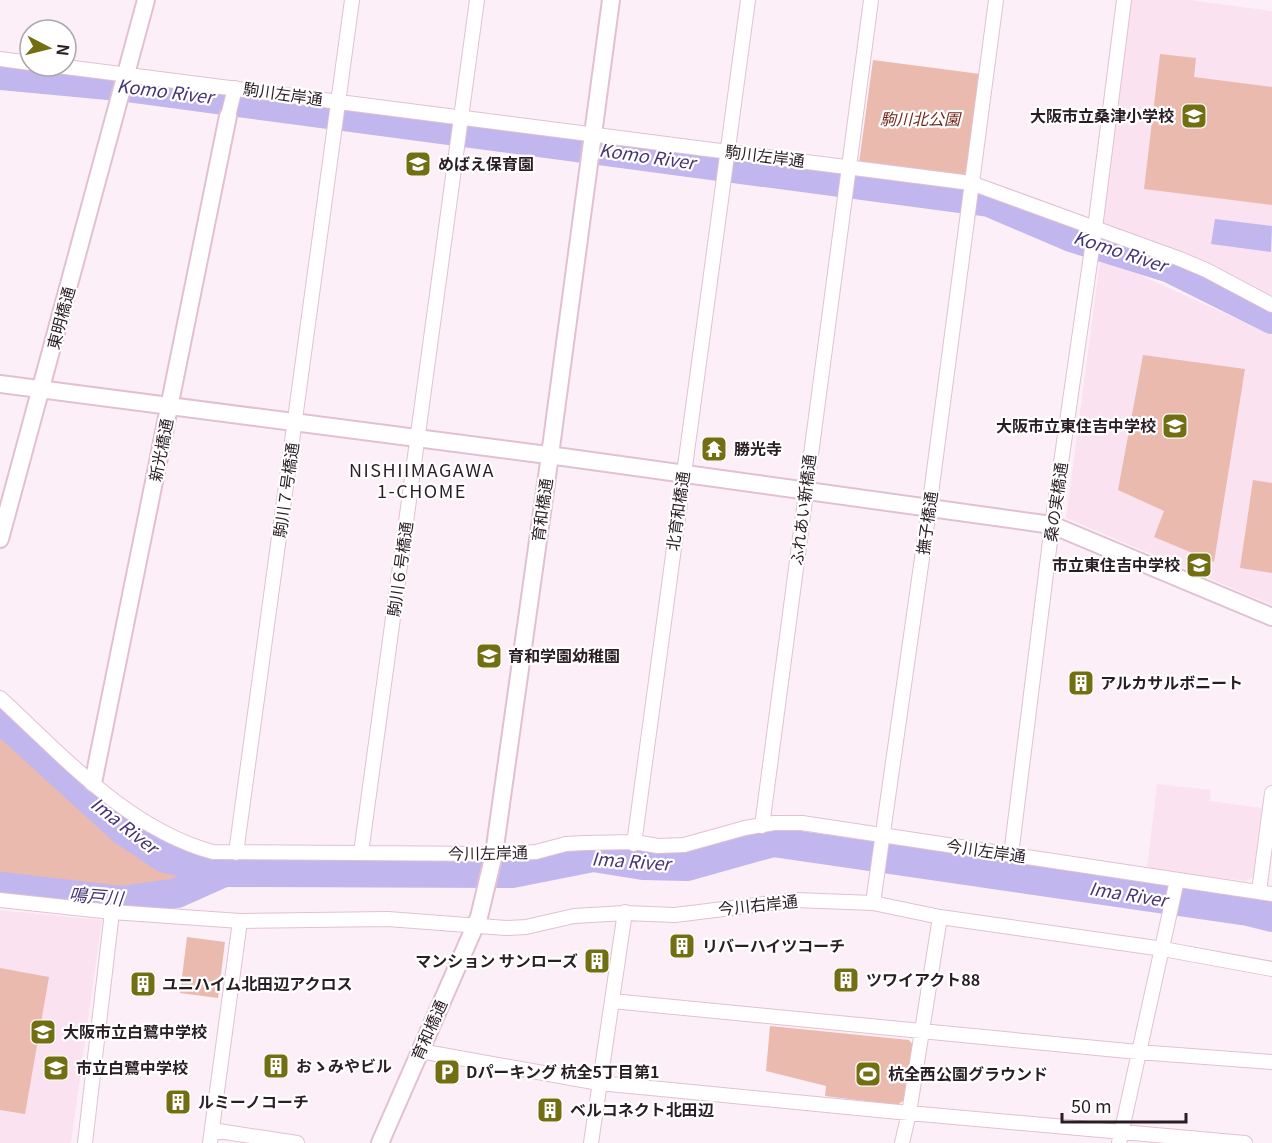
<svg xmlns="http://www.w3.org/2000/svg" width="1272" height="1143" font-family="Georgia,'Noto Sans JP',serif">
  <rect width="100%" height="100%" fill="#fdeff7"/>
  <path fill="#fbe2f0" d="M1131,0H1190L1272,11V299L1108,229L1102,220Z
    M1100,261L1136,273L1272,335V605L1066,518Z
    M1157,784L1211,790L1210,801L1262,808L1253,877L1246,881L1147,869Z
    M0,910L102,920L71,1143H0Z"/>
  <path fill="#ebbaaf" d="M1160,54L1196,58L1194,77L1272,87V205L1144,189Z
    M873,60L980,74L966,176L859,163Z
    M1143,355L1245,369L1214,562L1154,537L1164,511L1118,490Z
    M1253,480L1272,483V573L1240,568Z
    M0,736L121,841L154,864L192,878C146,901 52,881 0,875Z
    M187,937L225,942L218,998L180,993Z
    M0,968L49,977L25,1114L0,1110Z
    M770,1026L909,1040L914,1046L906,1098L898,1105L825,1096L826,1086L766,1071Z"/>
  <path fill="#c1b6ed" d="M1215,219L1272,226L1271,252L1211,244Z"/>
  <g fill="none" stroke-linecap="round" stroke-linejoin="round">
    <path stroke="#c1b6ed" stroke-width="30" d="M0,75L119,86L989,202L1071,237L1170,268L1272,319
      M0,718L123,830L165,858L224,872L512,873L593,857L643,865L687,866L773,842L1248,911L1272,917
      M0,887L122,901L177,893L224,872"/>
    <g stroke="#e2c0d3" stroke-width="16">
      <path id="minor" d="M0,59L30,63
        M58,66L971,183L1180,259L1206,270L1272,305
        M228,116L235,88
        M0,698C64,757 128,829 213,852L494,854L536,852L566,844L585,843L634,842L658,846L684,845L745,828L774,823H802L1272,894
        M762,826L871,0
        M634,844L748,0
        M236,853L352,0
        M361,853L477,0
        M1011,855L1052,525L1095,228L1124,0
        M1259,891L1272,793
        M0,900L112,912L240,921L388,919L506,928L526,927L574,916L625,913L675,915L796,900L873,903L940,917L1163,949L1272,969
        M873,903L929,509L996,0
        M612,1001L1138,1052L1272,1062
        M420,1051L599,1083L909,1113L1245,1143
        M212,1130L297,1143
        M85,1143L112,912
        M210,1143L240,921
        M591,1143L625,912
        M902,1143L909,1113L940,917
        M1119,1143L1177,880"/>
    </g>
    <g stroke="#e2c0d3" stroke-width="20">
      <path id="tertiary" d="M0,384L563,457L1052,525L1272,617
        M0,539L146,0
        M93,783L228,116
        M380,1143L479,917L494,854L550,455L611,0"/>
    </g>
    <use href="#minor" stroke="#fff" stroke-width="14"/>
    <use href="#tertiary" stroke="#fff" stroke-width="16"/>
  </g>
  <defs>
    <g id="school-square" transform="scale(1.35)"><rect x="-9" y="-9" width="18" height="18" rx="4" fill="#716f12" stroke="#fff"/><path d="M0-5L7-2L0 1L-7-2ZM-4 1L0 2.5L4 1V4Q0 6-4 4Z" fill="#fff"/></g>
    <g id="temple-square" transform="scale(1.35)"><rect x="-9" y="-9" width="18" height="18" rx="4" fill="#716f12" stroke="#fff"/><path d="M0-6L5-2H3V0L6.5 2.5H4V6H1.5V3h-3V6H-4V2.5H-6.5L-3 0V-2H-5Z" fill="#fff"/></g>
    <g id="building-square" transform="scale(1.35)"><rect x="-9" y="-9" width="18" height="18" rx="4" fill="#716f12" stroke="#fff"/><path d="M-4-6H4V6H1V3H-1V6H-4ZM-2.5-4.3h1.7v1.8h-1.7ZM.8-4.3h1.7v1.8H.8ZM-2.5-1h1.7V.8h-1.7ZM.8-1h1.7V.8H.8Z" fill="#fff"/></g>
    <g id="parking-square" transform="scale(1.35)"><rect x="-9" y="-9" width="18" height="18" rx="4" fill="#716f12" stroke="#fff"/><path d="M-3.5-5.5H1a3.5 3.5 0 0 1 0 7H-1V5.5H-3.5ZM-1-3.4V-.6H.8a1.4 1.4 0 0 0 0-2.8Z" fill="#fff"/></g>
    <g id="stadium-square" transform="scale(1.35)"><rect x="-9" y="-9" width="18" height="18" rx="4" fill="#716f12" stroke="#fff"/><path d="M0-5a6.5 5 0 1 0 0 10a6.5 5 0 1 0 0-10ZM-3.5-1.8h7v3.6h-7Z" fill="#fff"/></g>
  </defs>
  <g fill-rule="evenodd">
    <use href="#school-square" x="1194" y="116"/>
    <use href="#school-square" x="418" y="164"/>
    <use href="#school-square" x="1175" y="426"/>
    <use href="#temple-square" x="714" y="449"/>
    <use href="#school-square" x="1199" y="565"/>
    <use href="#school-square" x="489" y="656"/>
    <use href="#building-square" x="1081" y="683"/>
    <use href="#building-square" x="682" y="946"/>
    <use href="#building-square" x="597" y="961"/>
    <use href="#building-square" x="846" y="980"/>
    <use href="#building-square" x="143" y="984"/>
    <use href="#school-square" x="43" y="1032"/>
    <use href="#building-square" x="276" y="1066"/>
    <use href="#school-square" x="56" y="1068"/>
    <use href="#parking-square" x="447" y="1072"/>
    <use href="#stadium-square" x="868" y="1074"/>
    <use href="#building-square" x="178" y="1102"/>
    <use href="#building-square" x="550" y="1110"/>
  </g>
  <g text-anchor="middle" stroke-width="4.5" stroke-linejoin="round" paint-order="stroke">
    <g font-size="16" fill="#2a1d24" stroke="#fff">
      <text transform="translate(283 94) rotate(8)" y="6">駒川左岸通</text>
      <text transform="translate(765 156) rotate(7)" y="6">駒川左岸通</text>
      <text transform="translate(61 318) rotate(-75)" y="6">東明橋通</text>
      <text transform="translate(161 450) rotate(-79)" y="6">新光橋通</text>
      <text transform="translate(286 490) rotate(-82)" y="6">駒川７号橋通</text>
      <text transform="translate(1056 502) rotate(-82)" y="6">桑の実橋通</text>
      <text transform="translate(542 510) rotate(-82)" y="6">育和橋通</text>
      <text transform="translate(803 510) rotate(-83)" y="6">ふれあい新橋通</text>
      <text transform="translate(678 511) rotate(-82)" y="6">北育和橋通</text>
      <text transform="translate(927 523) rotate(-82)" y="6">撫子橋通</text>
      <text transform="translate(400 569) rotate(-82)" y="6">駒川６号橋通</text>
      <text transform="translate(986 851) rotate(8)" y="6">今川左岸通</text>
      <text transform="translate(488 853) rotate(-1)" y="6">今川左岸通</text>
      <text transform="translate(758 905) rotate(-6)" y="6">今川右岸通</text>
      <text transform="translate(429 1030) rotate(-66)" y="6">育和橋通</text>
    </g>
    <g font-size="16" font-weight="bold" fill="#2a1d24" stroke="#fff" text-anchor="start">
      <text x="1174" y="122" text-anchor="end">大阪市立桑津小学校</text>
      <text x="438" y="170">めばえ保育園</text>
      <text x="1156" y="432" text-anchor="end">大阪市立東住吉中学校</text>
      <text x="734" y="455">勝光寺</text>
      <text x="1180" y="571" text-anchor="end">市立東住吉中学校</text>
      <text x="508" y="662">育和学園幼稚園</text>
      <text x="1100" y="689">アルカサルボニート</text>
      <text x="702" y="952">リバーハイツコーチ</text>
      <text x="578" y="967" text-anchor="end">マンション サンローズ</text>
      <text x="866" y="986">ツワイアクト88</text>
      <text x="162" y="990">ユニハイム北田辺アクロス</text>
      <text x="63" y="1038">大阪市立白鷺中学校</text>
      <text x="296" y="1072">おゝみやビル</text>
      <text x="76" y="1074">市立白鷺中学校</text>
      <text x="466" y="1078">Dパーキング 杭全5丁目第1</text>
      <text x="888" y="1080">杭全西公園グラウンド</text>
      <text x="198" y="1108">ルミーノコーチ</text>
      <text x="570" y="1116">ベルコネクト北田辺</text>
    </g>
    <g font-size="16" font-style="italic" fill="#712819" stroke="#fff">
      <text x="920" y="125">駒川北公園</text>
    </g>
    <g font-size="18" font-style="italic" fill="#463474" stroke="#fff">
      <text transform="translate(165 92) rotate(7)" y="6">Komo River</text>
      <text transform="translate(647 157) rotate(8)" y="6">Komo River</text>
      <text transform="translate(1120 252) rotate(18)" y="6">Komo River</text>
      <text transform="translate(124 826) rotate(38)" y="6">Ima River</text>
      <text transform="translate(631 862) rotate(4)" y="6">Ima River</text>
      <text transform="translate(1128 895) rotate(9)" y="6">Ima River</text>
      <text transform="translate(96 897) rotate(5)" y="6">鳴戸川</text>
    </g>
    <g font-size="18" letter-spacing="1.5" fill="#2a1d24" stroke="#fff">
      <text x="422" y="477">NISHIIMAGAWA<tspan x="422" dy="21">1-CHOME</tspan></text>
    </g>
  </g>
  <g transform="translate(48 48) rotate(97)"><circle r="28" fill="#ffffff" stroke="#aaa5a7" stroke-width="1.5"/>
  <path d="M0-4.5L10 22L0 15L-10 22Z" fill="#716f12"/>
  <text y="-9" font-size="16" font-weight="bold" text-anchor="middle" fill="#2a1d24">N</text>
  </g>
  <path d="M1062 1113v9h124v-9" fill="none" stroke="#2a1d24" stroke-width="3"/>
  <text x="1071" y="1113" font-size="18" fill="#2a1d24" stroke="#ffffff" stroke-width="4.5" paint-order="stroke">50 m</text>
</svg>
